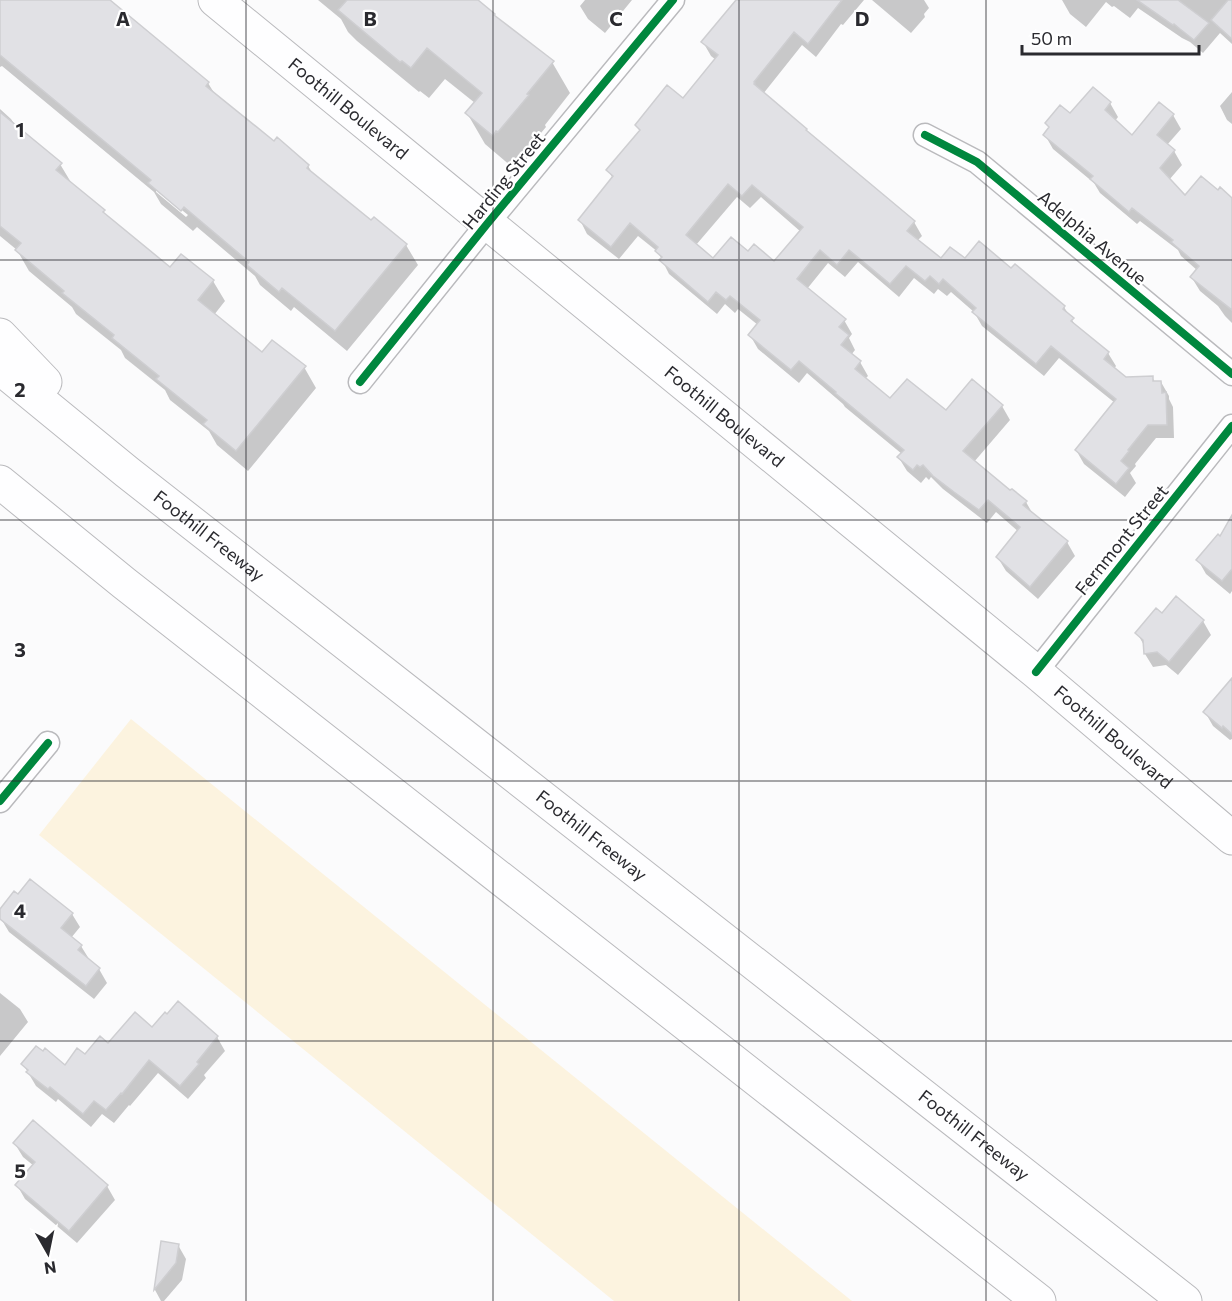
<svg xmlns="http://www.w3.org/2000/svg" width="1232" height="1301" font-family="Commissioner,sans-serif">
  <rect width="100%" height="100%" fill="#fbfbfc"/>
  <path fill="#fcf3df" d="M131,719L852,1301H614L39,835Z"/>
  <path fill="#0003" fill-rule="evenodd" d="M0,0H108L208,83L216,96L274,143L308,166L315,177L371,223L406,245L418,265L347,351L294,307L291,311L260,285L255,276L197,227L193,231L161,204L154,192L2,66L0,67ZM156,189L188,215L186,217L156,192Z
    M318,0H476L496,19L552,62L570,93L545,125L546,127L516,163L515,161L511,166L485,144L467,113L475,103L445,79L429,98L420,91L419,92L357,41L348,32L341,19Z
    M585,0H632L605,33L588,19L580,6Z
    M765,0H864L843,25L841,24L816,57L802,45L763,94L806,130L810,136L914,222L922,236L917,241L941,260H966L1011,270L1064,307L1077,328L1108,353L1116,366L1114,369L1126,378L1152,377L1155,382H1161L1169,396V399L1173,407L1174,438H1156L1135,464L1136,466L1130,473L1136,483L1125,497L1084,464L1076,450L1115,403L1059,358L1044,376L982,326L974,312L951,292L947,296L938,289L934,294L914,278L899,297L858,262L845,277L828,263L807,289L844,320L852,334L849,338L855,350L851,355L860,362L868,376L865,379L890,400L946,412L972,381L1002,406L1010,420L974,462L1010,492L1026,502L1034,516L1067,542L1075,556L1038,599L1006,571L998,558L1019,532L996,512L987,523L943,489L931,477L929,480L926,477L921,483L907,471L899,458L902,454L845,407L843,404L807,373L799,383L758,349L750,335L758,325L738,309L735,313L725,304L717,314L669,274L658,252L638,236L619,259L587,234L580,220L613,179L608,170L640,132L637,125L683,100L716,60L711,56L703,42ZM737,197L750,208L761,197L801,232L774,263L748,253L713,260L696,245Z
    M872,0H924L929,8L924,14L925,17L911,33Z
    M1062,0H1232V44L1220,33L1203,53L1190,42L1182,38L1138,8L1130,18L1114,6L1112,7L1106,2L1086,27L1070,14Z
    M1093,89L1110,103L1118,117L1115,121L1133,137L1173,115L1181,129L1167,145L1174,151L1182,165L1169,180L1185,197L1218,192L1232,200V323L1225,316L1218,306L1200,291L1192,278L1198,271L1181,256L1178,250L1140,221L1137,224L1100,193L1094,183L1053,149L1045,135L1050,129L1047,124L1071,116Z
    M1232,92V124L1227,120L1220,106Z
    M0,109L11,119L17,128L60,164L72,184L103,211L107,218L170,269L181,256L213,281L225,301L214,315L263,354L304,367L316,388L248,471L217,445L209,431L170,400L165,390L125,358L121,350L76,314L72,307L29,271L17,250L0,236Z
    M1232,519V591L1230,594L1206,574L1198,560L1220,538Z
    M1176,598L1203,621L1211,635L1178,675L1166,665L1153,667L1145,654V647L1137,633L1162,615Z
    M1232,680V739L1230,740L1213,726L1205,712Z
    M0,911L72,914L80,927L71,938L81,946L89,959L99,969L107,983L94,999L9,932L0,917Z
    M0,993L20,1009L28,1022L0,1056Z
    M178,1003L217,1037L225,1051L204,1075L206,1078L188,1099L158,1073L130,1106L129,1105L114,1123L102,1114L91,1127L58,1099L56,1102L36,1086L23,1064L65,1067L109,1046L152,1029L167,1016Z
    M15,1144L107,1186L115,1200L77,1243L25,1199L17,1185L34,1166L23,1157Z
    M162,1243L178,1245L186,1259L182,1280L164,1301H161L155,1290Z"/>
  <path fill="#e1e1e5" stroke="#ceced1" stroke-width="1.5" fill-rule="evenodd" d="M0,0H110L209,82L206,86L274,141L277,137L309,165L307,168L371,220L374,217L407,244L335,331L282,288L279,292L247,265L249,262L184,207L181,211L148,183L151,180L0,55Z
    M347,0H478L495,14L494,15L554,61L527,94L529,95L498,132L496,131L493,136L465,113L482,93L427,48L411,68L402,61L400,62L338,10Z
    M736,0H842L808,44L794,32L754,82L755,83L754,84L807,129L806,130L915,221L907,231L941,258L950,247L965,258L979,241L1011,268L1015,264L1065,306L1063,309L1074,318L1071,321L1109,352L1104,359L1126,377L1153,376V381H1161L1162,393L1166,392L1167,425H1148L1128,450L1129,451L1121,461L1129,468L1116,484L1075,450L1116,399L1051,346L1036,364L972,312L976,308L943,279L939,284L930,276L925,281L906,266L890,284L849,250L837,265L820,250L797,279L846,319L839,327L849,335L841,345L861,361L855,369L890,398L907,379L946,410L972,379L1003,405L963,451L1010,490L1012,489L1027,501L1023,505L1068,541L1030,587L996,557L1020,527L988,500L979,510L954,492L933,476L923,465L920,467L917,465L913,470L897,457L904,450L835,393L836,392L799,361L791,370L748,335L760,320L730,296L726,300L716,292L708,302L659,260L662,257L655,251L658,247L630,223L611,247L578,220L613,176L606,170L640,130L635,125L667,85L683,98L718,55L701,42ZM728,184L742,196L752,185L803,227L774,261L754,244L748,251L731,237L713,258L686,235Z
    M1137,0H1178L1209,23L1194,40L1180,29L1174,24L1173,25Z
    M1228,0H1232V39L1211,20Z
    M1093,87L1111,102L1105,110L1132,135L1159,102L1174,114L1157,135L1175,150L1160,168L1185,195L1201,176L1218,190L1220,187L1232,198V310L1190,277L1199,266L1171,242L1173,240L1132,208L1129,212L1090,179L1093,176L1043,135L1049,127L1045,123L1060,105L1070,113Z
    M0,112L62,163L56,170L105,210L103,212L170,267L181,254L214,280L198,300L262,352L272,340L306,366L236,451L203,424L207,420L156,379L159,376L112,338L114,335L62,293L64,291L15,250L21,243L0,226Z
    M1232,515V569L1222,581L1196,560L1218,534L1220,536Z
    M1176,596L1204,620L1169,662L1157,652L1144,654L1143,640L1135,633L1156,608L1162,613Z
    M1232,678V734L1223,726L1222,728L1203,712Z
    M30,879L73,913L61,928L82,945L78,950L100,968L86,986L0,919V909L14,891L18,894Z
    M178,1001L218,1036L197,1062L199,1064L180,1086L149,1060L122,1094L121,1093L106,1110L94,1101L83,1114L50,1087L48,1089L26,1072L28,1070L21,1064L36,1046L43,1051L45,1048L65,1065L77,1048L85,1054L100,1036L108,1043L135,1012L152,1027L165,1012L167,1014Z
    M33,1120L108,1185L69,1231L15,1185L35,1162L13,1143Z
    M161,1241L179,1244L176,1263L154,1290Z"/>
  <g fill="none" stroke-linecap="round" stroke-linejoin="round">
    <g stroke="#bababd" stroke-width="25">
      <path id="minor" d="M925,135L977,162L1232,374
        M360,382L487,224L673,0
        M1036,672L1232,426
        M0,801L48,743"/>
    </g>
    <g stroke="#bababd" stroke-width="35">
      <g id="primary">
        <path id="s1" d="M215,0L1036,672L1232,838"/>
      </g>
    </g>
    <g stroke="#bababd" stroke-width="35">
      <g id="motorway">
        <path d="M0,335L45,382"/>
        <path id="s2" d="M0,368L127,472L1185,1301"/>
        <path d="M0,482L124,583L1039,1301"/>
      </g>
    </g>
    <use href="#minor" stroke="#fefeff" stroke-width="22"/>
    <use href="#primary" stroke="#fefeff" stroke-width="33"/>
    <use href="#motorway" stroke="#fefeff" stroke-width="33"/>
    <g stroke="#fff" stroke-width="11">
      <path id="cycleway" d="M925,135L977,162L1232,374
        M360,382L487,224L673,0
        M1036,672L1232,426
        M0,801L48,743"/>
    </g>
    <use href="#cycleway" stroke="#00873e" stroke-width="8"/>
  </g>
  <path fill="none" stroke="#2a2a2f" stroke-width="1.5" stroke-opacity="0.55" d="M246,0V1301M493,0V1301M739,0V1301M986,0V1301M0,260H1232M0,520H1232M0,781H1232M0,1041H1232"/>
  <g text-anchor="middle" stroke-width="4.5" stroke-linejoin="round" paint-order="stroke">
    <g font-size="18" fill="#2a2a2f" stroke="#fff">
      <text dy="6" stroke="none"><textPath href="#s1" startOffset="172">Foothill Boulevard</textPath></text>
      <text transform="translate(504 181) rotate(-51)" y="6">Harding Street</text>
      <text transform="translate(1092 238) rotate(40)" y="6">Adelphia Avenue</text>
      <text dy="6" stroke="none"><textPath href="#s1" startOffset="658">Foothill Boulevard</textPath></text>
      <text dy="6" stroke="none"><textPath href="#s2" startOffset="268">Foothill Freeway</textPath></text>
      <text transform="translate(1122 540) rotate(-51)" y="6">Fernmont Street</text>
      <text dy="6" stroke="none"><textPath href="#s1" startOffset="1162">Foothill Boulevard</textPath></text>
      <text dy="6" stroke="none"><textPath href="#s2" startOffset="754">Foothill Freeway</textPath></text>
      <text dy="6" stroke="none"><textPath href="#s2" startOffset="1240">Foothill Freeway</textPath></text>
    </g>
  </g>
  <g font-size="20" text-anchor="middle" font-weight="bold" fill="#2a2a2f" stroke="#fff" stroke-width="4.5" stroke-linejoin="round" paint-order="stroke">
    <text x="123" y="26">A</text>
    <text x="370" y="26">B</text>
    <text x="616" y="26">C</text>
    <text x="862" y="26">D</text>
    <text x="20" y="137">1</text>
    <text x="20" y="397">2</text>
    <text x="20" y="657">3</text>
    <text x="20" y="918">4</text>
    <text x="20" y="1178">5</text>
  </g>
  <g transform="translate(48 1253) rotate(171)" stroke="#ffffff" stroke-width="4.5" paint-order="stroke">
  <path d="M0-4.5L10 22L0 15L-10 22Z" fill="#2a2a2f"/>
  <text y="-9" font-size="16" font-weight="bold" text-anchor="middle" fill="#2a2a2f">N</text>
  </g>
  <path d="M1022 45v9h177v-9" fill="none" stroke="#2a2a2f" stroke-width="3"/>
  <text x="1031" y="45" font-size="18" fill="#2a2a2f" stroke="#ffffff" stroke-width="4.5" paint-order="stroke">50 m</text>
</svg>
